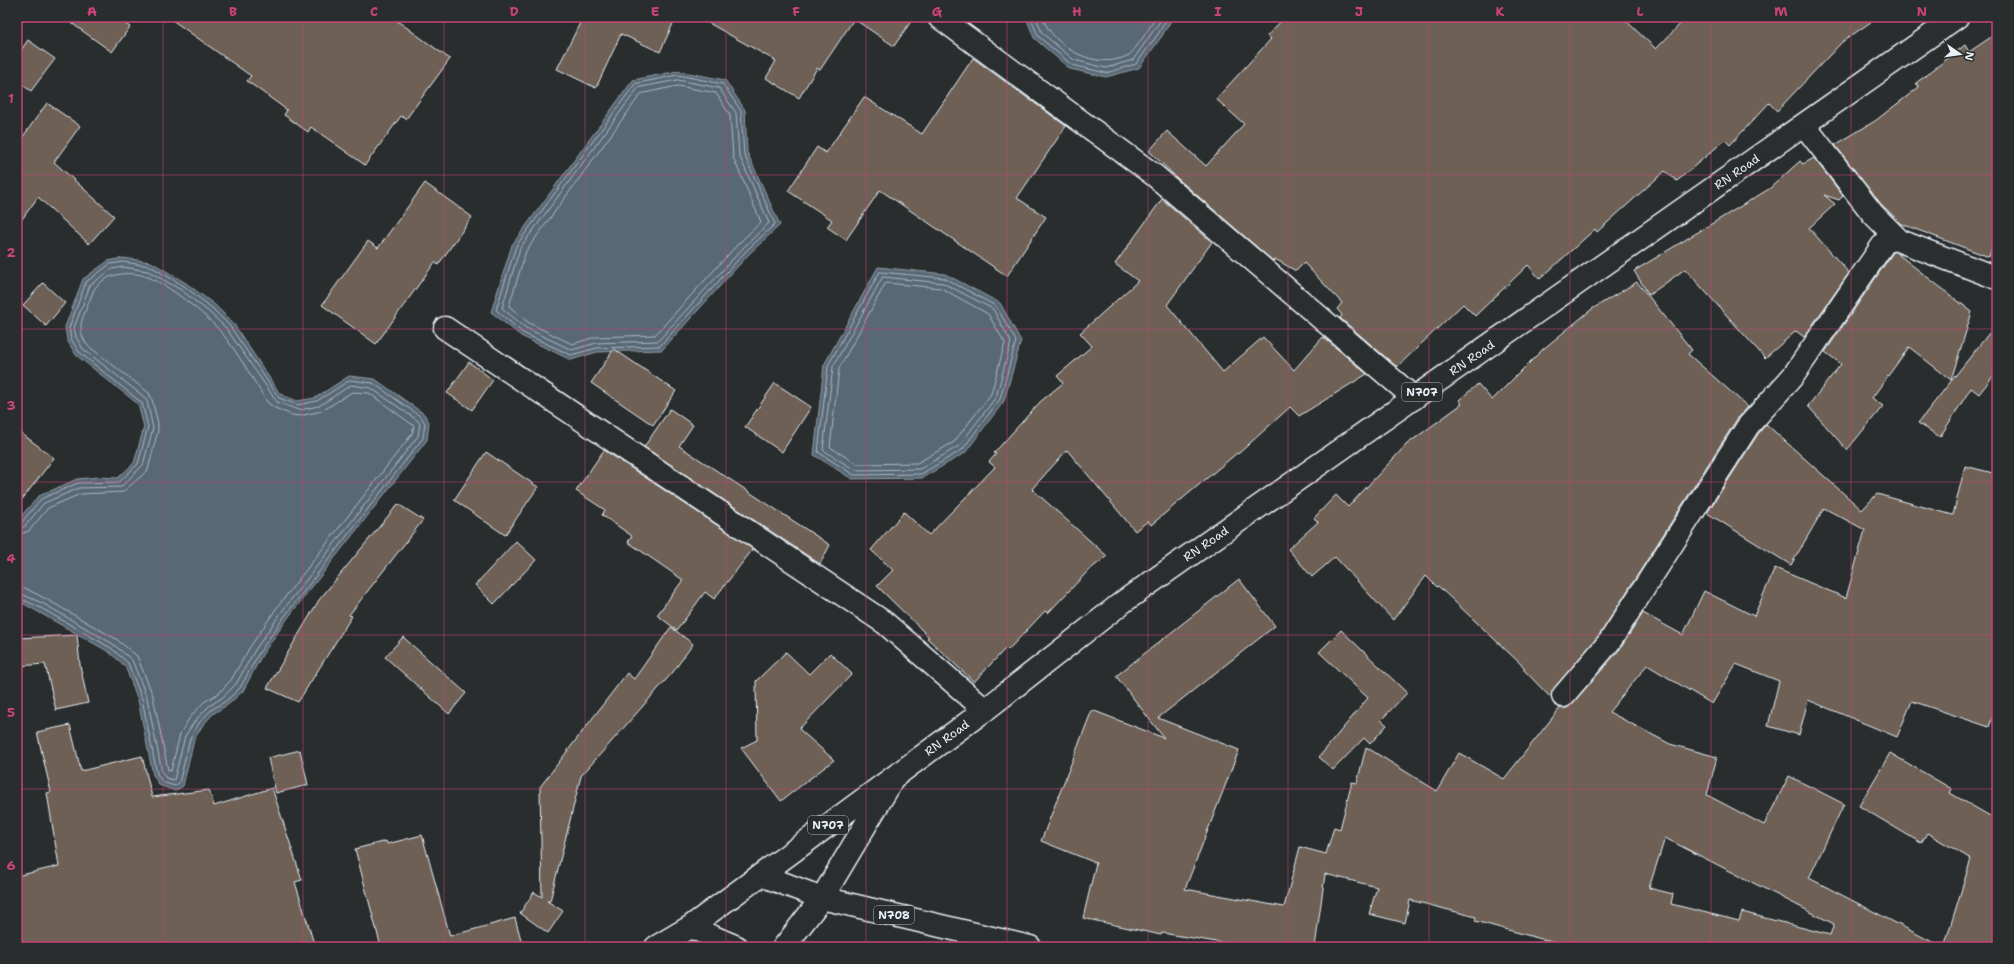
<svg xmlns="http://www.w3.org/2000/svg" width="2014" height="964" font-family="'Shantell Sans',sans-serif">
  <rect width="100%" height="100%" fill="#2a2d2e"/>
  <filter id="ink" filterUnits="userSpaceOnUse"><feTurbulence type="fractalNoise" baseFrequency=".025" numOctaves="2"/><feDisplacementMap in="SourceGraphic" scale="8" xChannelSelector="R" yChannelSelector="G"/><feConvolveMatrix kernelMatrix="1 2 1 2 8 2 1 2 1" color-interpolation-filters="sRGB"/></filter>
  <g filter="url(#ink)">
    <path fill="#586875" stroke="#929fa9" d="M1026,17H1173L1162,36L1139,68L1106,77L1070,69L1034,38Z
      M678,71L725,80L745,110L747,152L780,225L749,254L662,350L597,352L571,360L521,336L491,312L512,245L633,80Z
      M123,258L151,262L186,283L215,305L233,323L280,394L297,401L315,398L349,376L375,379L424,414L429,422L427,440L290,615L262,655L243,691L229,704L214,713L202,726L194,740L183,786L175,791L159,785L153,775L138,700L125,666L109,652L17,600V523L21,516L39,496L77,479L99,477L118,478L134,463L144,427L138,404L76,355L67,340L65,327L83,279L108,261Z
      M878,267L945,274L1000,303L1021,341L1004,401L965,453L922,478L852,479L814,455L824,365Z"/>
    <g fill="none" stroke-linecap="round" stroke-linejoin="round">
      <path stroke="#aebac4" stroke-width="1" d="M1030,17L1038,36L1072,65L1106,73L1136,64L1158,34L1168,17
        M1036,17L1042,33L1074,60L1106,68L1133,60L1163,17
        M1042,17C1054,48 1097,72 1129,55C1135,51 1151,25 1156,17
        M678,75L723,84L741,111L744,154L775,224L746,251L660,346L597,348L571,355L523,333L496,310L516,246L635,84Z
        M678,80L719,88L736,113L739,155L769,223L743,248L658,341L596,343L572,350L526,328L502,308L520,248L638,88Z
        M678,86L716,93L730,115L733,157L761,222L738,244L655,335L596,337L572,344L529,323L509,306L526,251L641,94Z
        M880,272L944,278L996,306L1016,341L1000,399L962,450L921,474L854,475L818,452L828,366Z
        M883,277L943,283L993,309L1011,342L996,397L959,446L920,469L855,470L823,450L833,367Z
        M886,283L941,288L988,314L1005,343L991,394L954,442L917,463L857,464L830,447L839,369Z
        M17,524L21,523L41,499L78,483L119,482L138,464L148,427L142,403L79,352L71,339L69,328L86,282L110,264L123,262L150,266L184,286L212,308L229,325L279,398L298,405L317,401L350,380L373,383L421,417L425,423L423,438L287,613L259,653L240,688L226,701L211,710L199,723L190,739L179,783L175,786L162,782L157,774L142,699L128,663L111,648L41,608L17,597
        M17,529L25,526L44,503L79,488L121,487L143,465L153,428L147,401L143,396L83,349L76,337L74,328L90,285L112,269L123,267L148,271L181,290L209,312L226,328L277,402L299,410L319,406L351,385L371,388L417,420L420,424L418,436L283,610L255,650L236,684L223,697L208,707L195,721L185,736L174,780L166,778L162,772L147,698L132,660L113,644L44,604L17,592
        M17,535L29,531L48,508L80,494L123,492L148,470L158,430V423L152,400L149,393L87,345C76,328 82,320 89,302C91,298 92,292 95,288C107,273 128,271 145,276C165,282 208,316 221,332C239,354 253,380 268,403L275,408L292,415L299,416L322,411L352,392L369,393L414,426L412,434L278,606L250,647L231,680L219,693L204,702L190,717L180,734L171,771L168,770L153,696L137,656L116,639L46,599L25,588L17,586"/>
    </g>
    <path fill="#6e6154" stroke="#e8f1f8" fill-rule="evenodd" d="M63,17H116L130,27L112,52Z
      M168,17H392L450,59L406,119L401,116L365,165L311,127L308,132L284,115L287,110L247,81L251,76Z
      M583,17H676L660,52L621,34L596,88L557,69Z
      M698,17H914L894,46L854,19L820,70L817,68L799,98L766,78L776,61Z
      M1285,17H1622L1656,49L1687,17H1878L1842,42L1777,111L1769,103L1730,145L1725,140L1677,181L1665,171L1597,232L1595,229L1540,279L1528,265L1475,316L1463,304L1397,367L1340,318L1342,315L1337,309L1342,303L1304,263L1296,271L1275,259L1273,261L1177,178L1149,151L1167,131L1206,166L1244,124L1216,99L1271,39L1267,36Z
      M1997,33V230L1989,257L1902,224L1880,203L1835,145L1875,121L1919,87L1916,83L1965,45L1969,52Z
      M28,40L55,59L31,91L17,81V56Z
      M973,58L1066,126L1017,198L1046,217L1007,276L880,190L846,240L827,227L832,220L788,191L817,147L826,153L864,97L922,134Z
      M47,103L80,126L54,162L114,216L89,244L38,197L17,226V145Z
      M1814,158L1843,196L1839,200L1824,195L1835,204L1809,228L1849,273L1804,337L1796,331L1765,358L1685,269L1649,295L1634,271L1769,189L1800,161L1803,164Z
      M425,183L472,217L438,265L435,262L376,344L322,305L368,241L378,248Z
      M1162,199L1212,242L1167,305L1223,372L1263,337L1294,370L1323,337L1367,374L1299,416L1290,407L1238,454L1237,453L1151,525L1148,521L1135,531L1067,450L1032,489L1107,556L1088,571L1048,613L1045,611L1008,650L1006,648L974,682L927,638L929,637L877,586L893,570L871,550L904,512L929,535L995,467L989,462L996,454L994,453L1040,402L1063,383L1057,376L1092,346L1080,333L1138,281L1115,264Z
      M1894,251L1972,312L1951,380L1909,347L1872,398L1883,406L1847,450L1808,406L1841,364L1825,352Z
      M1637,282L1692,350L1688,354L1748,407L1737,419L1600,634L1554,688L1551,698L1523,669L1525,668L1438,586L1437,587L1426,576L1393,620L1335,557L1312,577L1288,549L1318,522L1314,518L1336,495L1348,507L1407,444L1462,404L1459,400L1478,384L1492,400L1542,350L1592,309Z
      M43,283L65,303L46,326L23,305Z
      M1997,323V371L1979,394L1971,388L1940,437L1918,423Z
      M614,349L676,391L653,425L591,383Z
      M469,362L493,380L472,410L447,393Z
      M775,383L811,407L782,452L745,427Z
      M670,409L693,425L679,446L830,545L820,564L644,447Z
      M1766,424L1862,510L1877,494L1953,515L1965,466L1997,474V703L1989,727L1912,701L1897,737L1808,700L1799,735L1768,726L1779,681L1736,664L1712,704L1647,665L1609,712L1670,744L1717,757L1707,795L1764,825L1789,776L1844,804L1809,878L1942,947H1571L1475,921L1476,917L1410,900L1405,923L1369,914L1377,887L1325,874L1315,947H1247L1162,933L1161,935L1083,918L1096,863L1041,841L1092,710L1164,738L1116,676L1239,579L1275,626L1158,718L1239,750L1185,889L1284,907L1300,847L1326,854L1334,827L1340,829L1352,782L1357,783L1366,747L1437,791L1459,753L1504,779L1560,708H1567L1572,704L1620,649L1643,613L1683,635L1704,591L1754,616L1775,568L1846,598L1865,530L1824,508L1791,565L1707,513L1758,434ZM1665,838L1834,924L1830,935L1742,912L1739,921L1671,904L1673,894L1649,888Z
      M17,430L54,458L17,506Z
      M604,450L753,549L714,599L705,592L677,630L657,615L683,580L628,542L632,536L602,515L605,510L576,491Z
      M486,452L538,487L505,535L454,500Z
      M398,504L423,520L349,615L352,616L298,702L267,688L319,600Z
      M516,541L536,560L494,604L475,585Z
      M671,627L693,644L673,672L581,776L550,901H547L563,911L548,933L520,913L534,892L542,897L540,787L627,673L634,679Z
      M1341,630L1407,693L1381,720L1387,725L1370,744L1364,738L1333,770L1319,757L1368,698L1319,652Z
      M77,635L80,665L88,703L56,710L45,664L19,666L18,638Z
      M403,637L466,693L449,714L385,657Z
      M786,652L809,674L830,653L852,674L799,729L834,760L781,801L741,748L757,740L756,681Z
      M70,725L81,771L142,756L152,797L209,790L214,806L272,788L302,880L295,882L315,947H17V876L59,866L47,793L51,792L37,732Z
      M300,750L308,785L276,793L268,758Z
      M1890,753L1952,789L1950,793L1997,820V947H1944L1971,859L1927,833L1921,843L1859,806Z
      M422,835L450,936L515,918L523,947H381L355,849L386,841L387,844Z"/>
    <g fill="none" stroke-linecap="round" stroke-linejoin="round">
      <g stroke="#e8f1f8" stroke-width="25">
        <path id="minor" d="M939,17L1154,175L1414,398
          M1804,125L1873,214L1900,241L1997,278
          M445,328L885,623L985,710
          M1563,696L1610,641L1748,426L1793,376L1891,233"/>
      </g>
      <g stroke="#e8f1f8" stroke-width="25">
        <path id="trunk" d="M761,875L822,898L1030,947
          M690,927L737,947
          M656,947L690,927L985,710L1123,602L1957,17
          M784,947L822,898L890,784"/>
      </g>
      <use href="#minor" stroke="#2a2d2e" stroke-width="22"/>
      <use href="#trunk" stroke="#2a2d2e" stroke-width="22"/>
    </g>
  </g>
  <path fill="none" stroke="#ca437a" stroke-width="1" stroke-opacity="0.55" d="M163,17V947M303,17V947M444,17V947M585,17V947M726,17V947M866,17V947M1007,17V947M1148,17V947M1288,17V947M1429,17V947M1570,17V947M1711,17V947M1851,17V947M17,175H1997M17,329H1997M17,482H1997M17,635H1997M17,789H1997"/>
  <g text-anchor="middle" stroke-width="4" stroke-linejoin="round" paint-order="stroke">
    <g fill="#2a2d2e" stroke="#afb6bb" stroke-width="1">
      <rect x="1402" y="383" width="40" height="18" rx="3"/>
      <rect x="808" y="816" width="40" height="18" rx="3"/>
      <rect x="874" y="906" width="40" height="18" rx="3"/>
    </g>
    <g font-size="11" font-weight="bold" fill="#e8f1f8">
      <text x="1422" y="396">N707</text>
      <text x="828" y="829">N707</text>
      <text x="894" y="919">N708</text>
    </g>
    <g font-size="12" fill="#e8f1f8" stroke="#2a2d2e">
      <text transform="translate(1737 172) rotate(-35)" y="4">RN Road</text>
      <text transform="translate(1472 358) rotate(-35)" y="4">RN Road</text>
      <text transform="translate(1206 544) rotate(-35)" y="4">RN Road</text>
      <text transform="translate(947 738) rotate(-36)" y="4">RN Road</text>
    </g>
  </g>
  <rect width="2014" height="964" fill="none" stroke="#2a2d2e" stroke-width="44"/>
  <g transform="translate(1960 54) rotate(103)" stroke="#2a2d2e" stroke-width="3" paint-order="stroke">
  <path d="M0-3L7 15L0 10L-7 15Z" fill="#e8f1f8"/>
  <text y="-6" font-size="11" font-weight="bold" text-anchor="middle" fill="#e8f1f8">N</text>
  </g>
  <rect x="22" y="22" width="1970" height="920" fill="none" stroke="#ca437a" stroke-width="1.5"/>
  <g font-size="13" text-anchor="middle" font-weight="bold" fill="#ca437a">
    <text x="92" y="16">A</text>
    <text x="233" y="16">B</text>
    <text x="374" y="16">C</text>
    <text x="514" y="16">D</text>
    <text x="655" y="16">E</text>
    <text x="796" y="16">F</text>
    <text x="937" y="16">G</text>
    <text x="1077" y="16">H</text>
    <text x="1218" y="16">I</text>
    <text x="1359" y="16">J</text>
    <text x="1500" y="16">K</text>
    <text x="1640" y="16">L</text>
    <text x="1781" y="16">M</text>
    <text x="1922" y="16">N</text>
    <text x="11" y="103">1</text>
    <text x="11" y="257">2</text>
    <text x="11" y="410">3</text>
    <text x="11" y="563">4</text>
    <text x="11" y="717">5</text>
    <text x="11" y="870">6</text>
  </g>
</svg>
